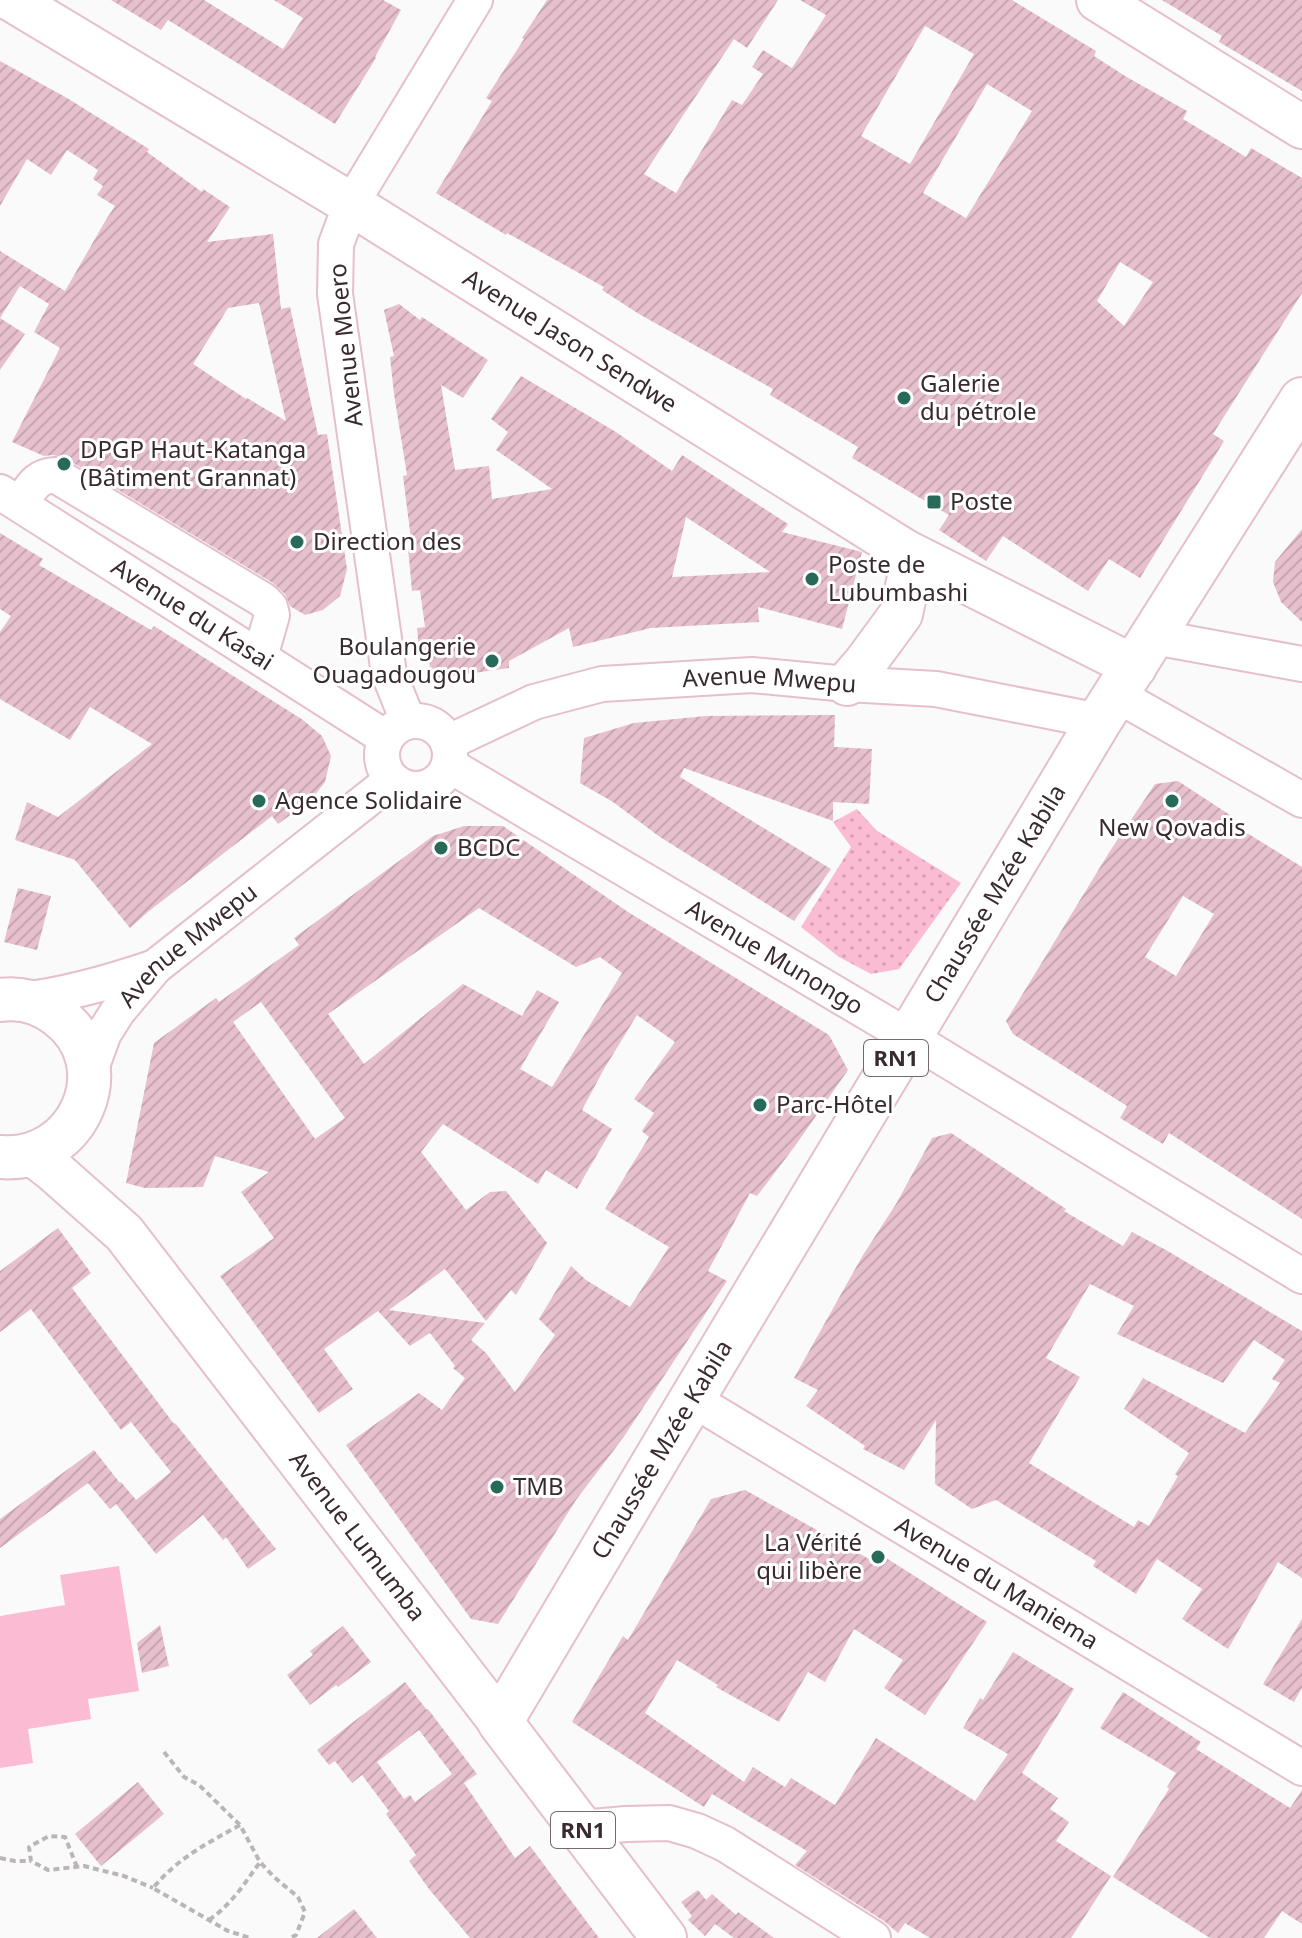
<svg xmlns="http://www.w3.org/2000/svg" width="1302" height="1938" font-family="'Noto Sans',sans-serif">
  <defs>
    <pattern id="park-dots" width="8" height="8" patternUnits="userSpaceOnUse" patternTransform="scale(2)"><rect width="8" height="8" fill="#fabbd3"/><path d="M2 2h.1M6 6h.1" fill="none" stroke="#d7a1b5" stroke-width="1.8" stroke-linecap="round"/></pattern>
    <pattern id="building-hatch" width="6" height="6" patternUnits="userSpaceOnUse" patternTransform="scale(2)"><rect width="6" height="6" fill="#e7c0ce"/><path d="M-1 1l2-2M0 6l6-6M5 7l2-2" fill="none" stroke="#c7a5b1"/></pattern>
  </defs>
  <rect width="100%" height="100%" fill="#fafafa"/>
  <path fill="url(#park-dots)" d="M857,809L876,830L961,883L899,969L871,974L839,957L801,927L851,847L833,822Z"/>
  <path fill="#fabbd3" d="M119,1566L139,1691L88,1699L91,1719L28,1729L33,1763L0,1768V1616L65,1605L60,1575Z"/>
  <path fill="url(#building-hatch)" fill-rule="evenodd" d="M111,0H204L283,49L303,18L274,0H383L401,10L375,57L376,58L335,124L168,20L161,30Z
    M547,0H778L747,48L734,39L644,174L676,193L732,100L742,105L763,74L752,67L763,50L792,68L826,15L800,0H1012L1096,51L1094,56L1125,76L1187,111L1183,119L1246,157L1251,148L1302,178V293L1213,434L1224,441L1140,578L1109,559L1088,591L1003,536L986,561L939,530L949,515L852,458L858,447L770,395L773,389L639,314L602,290L604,287L507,233L506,235L436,193L492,101L486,98L524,39L522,38ZM925,26L974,54L910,164L861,136ZM987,84L1032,111L966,218L923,193ZM1120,262L1153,282L1124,326L1097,301Z
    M1162,0H1302V91L1219,42L1222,36Z
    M0,61L67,98L149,149L147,152L202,192L203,189L230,207L207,242L273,234L281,309L290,307L318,435L327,434L347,569L340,596L323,610L305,615L290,606L285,594L273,583L65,458L53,455L44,456L12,442L60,348L34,332L49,304L20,286L0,318L25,334L0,370V251L65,291L107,218L115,206L97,195L103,186L93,179L98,170L67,150L51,175L27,159L0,206ZM259,303L286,421L247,398L246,399L193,364L228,308Z
    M399,304L420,320L422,317L488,360L463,398L441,385L455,470L489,466L492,499L552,489L496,450L508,432L491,419L521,376L616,432L672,471L682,455L788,524L782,532L862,552L842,629L758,607L759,622L651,628L573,647L569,628L509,661V668L431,679L429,659L420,660L417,628L425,627L420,590L412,591L408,548L412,547L403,476L407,475L394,394L390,357L394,356L384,310ZM686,517L770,572L672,577Z
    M1302,529V622L1281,602L1273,582L1275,562Z
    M0,533L43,559L39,565L151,630L154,626L303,720L322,736L331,756L325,782L310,801L278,824L272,816L149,911L130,928L75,860L15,840L27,802L58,817L152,744L90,707L70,740L0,699V632L11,616L0,609Z
    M835,715L834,747L872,749L869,804L833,802V821L684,768L680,777L831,869L794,921L660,837L613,802L580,783L584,738L634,723L706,716Z
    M1178,781L1230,815L1226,820L1302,867V1219L1169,1133L1163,1144L1120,1118L1127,1106L1013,1034L1006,1021L1110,851L1155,784ZM1183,896L1214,914L1176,976L1145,957Z
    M464,826H503L628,912L829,1035L848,1070L795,1146L757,1196L750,1193L708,1271L727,1281L623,1438L576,1500L498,1624L471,1619L346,1445L419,1393L442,1410L465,1378L453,1368L455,1366L430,1333L410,1346L378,1311L324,1349L353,1389L319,1413L220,1276L274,1238L241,1192L269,1172L215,1156L203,1187L145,1188L126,1183L154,1043L216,998L219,1002L299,945L294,938L433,836ZM479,908L576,967L600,957L622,973L552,1087L520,1069L559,1002L537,990L522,1016L463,984L364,1064L328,1014ZM261,1002L345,1118L315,1139L233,1022ZM637,1015L675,1042L634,1099L654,1113L642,1131L649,1137L605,1209L669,1247L630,1307L586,1280L571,1266L539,1319L555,1335L515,1392L486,1353L471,1340L485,1323L389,1310L445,1269L486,1321L511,1290L516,1295L547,1243L506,1191L490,1192L466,1210L421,1152L443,1124L538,1184L546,1170L577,1189L612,1129L582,1110L604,1069Z
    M18,888L51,896L37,950L4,942Z
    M951,1133L1066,1209L1064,1211L1123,1246L1132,1232L1166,1250L1302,1331V1578L1278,1562L1228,1649L1182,1619L1202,1589L1157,1559L1136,1594L1093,1566L1096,1561L996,1500L972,1509L935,1484L936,1420L904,1470L863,1449L865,1446L806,1406L818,1390L794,1378L863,1255L896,1204L932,1138ZM1090,1284L1134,1306L1117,1334L1223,1383L1254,1340L1285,1360L1272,1379L1280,1383L1245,1433L1143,1378L1124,1409L1189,1453L1175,1474L1178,1476L1149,1526L1138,1520L1134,1527L1029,1463L1080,1377L1046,1358Z
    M58,1228L91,1273L72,1288L174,1424L175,1423L276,1549L248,1569L226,1537L223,1540L203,1515L156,1554L116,1504L110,1509L88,1483L0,1548V1519L94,1450L120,1483L121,1482L136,1500L171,1472L131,1422L121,1430L31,1309L0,1332V1271Z
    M745,1490L878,1564L883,1556L987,1622L925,1715L884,1688L903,1660L854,1629L825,1682L808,1672L779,1722L716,1687L718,1685L677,1660L645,1713L744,1782L753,1767L785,1787L791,1778L835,1805L876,1738L975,1801L1008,1754L963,1728L980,1698L983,1700L1013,1652L1074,1689L1022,1773L1058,1798L1050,1809L1069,1822L1056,1841L1111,1876L1071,1938H930L905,1923L898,1933L884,1921L795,1865L807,1851L712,1794L704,1807L572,1722L623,1636L628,1640L711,1499Z
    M1302,1619V1688L1294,1702L1263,1684Z
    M160,1625L169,1666L142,1673L137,1643Z
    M343,1626L371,1662L338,1687L336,1685L310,1705L287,1675L313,1655L310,1651Z
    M405,1682L427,1710L428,1709L477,1774L464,1783L515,1858L530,1846L599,1938H470L429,1889L409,1861L416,1855L386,1814L389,1811L362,1775L352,1783L335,1761L329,1765L317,1750ZM419,1730L452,1774L415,1802L410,1795L404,1799L377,1762Z
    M1123,1692L1201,1742L1196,1749L1290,1808L1302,1790V1924L1282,1911L1264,1938H1210L1113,1877L1169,1789L1167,1787L1176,1773L1100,1728Z
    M138,1782L164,1814L101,1866L75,1834Z
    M698,1890L706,1900L712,1894L736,1915L738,1912L774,1938H734L715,1924L705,1936L688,1920L692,1916L681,1902Z
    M354,1909L377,1938H317Z"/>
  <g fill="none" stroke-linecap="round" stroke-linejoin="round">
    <g stroke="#e5bfcd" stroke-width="38">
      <g id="minor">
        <path id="s1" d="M0,492L386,738"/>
        <path d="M20,504C31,489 35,476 55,475L263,600L270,607L272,615L260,657"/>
        <path d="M1154,637L1302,664"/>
        <path d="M1117,695L1302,800"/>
        <circle cx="416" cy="755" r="34"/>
        <path d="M408,721L389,674L335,294L336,244L351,204L475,0"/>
        <path id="s2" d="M449,742L534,702L602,684L752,675L847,684L936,689L1099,721"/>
        <path id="s3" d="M449,765L909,1037L1302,1276"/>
        <path d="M21,1000C67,995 111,982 155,967"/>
        <path id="s4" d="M89,1074L104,1033L118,1011L155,967L392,780"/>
        <path id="s5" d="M692,1399L1302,1768"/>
        <path d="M581,1828L626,1824L669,1823L697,1831L725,1844L873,1938"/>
      </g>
    </g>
    <g stroke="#e5bfcd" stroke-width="46">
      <g id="major">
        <path id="s6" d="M12,0L351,204L905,551L1135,667"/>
        <path d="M1098,0L1302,127"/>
        <path d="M847,684L865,663L901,614L909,577L905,551"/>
        <path d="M0,1000C21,997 42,1003 58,1016C123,1065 78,1164 0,1157"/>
        <path id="s7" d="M32,1154L53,1170L124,1233L500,1722"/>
      </g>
    </g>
    <g stroke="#e5bfcd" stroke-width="48">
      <g id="highway">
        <path id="s8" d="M664,1938L500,1722L692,1399L1099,721L1302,400"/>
      </g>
    </g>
    <path stroke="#bab6b7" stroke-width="4" stroke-dasharray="6 4" stroke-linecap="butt" d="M164,1752L184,1777L199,1785L240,1825L260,1862L274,1877L298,1897L305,1912L296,1935L290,1938
      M240,1825C206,1844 178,1858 153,1888L228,1931L250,1938
      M0,1858L15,1861H31
      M77,1867L65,1837L49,1836L29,1847L31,1861L48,1870L84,1866L124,1876L153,1888
      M209,1920C231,1905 245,1883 260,1862"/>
    <use href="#minor" stroke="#fff" stroke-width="34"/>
    <use href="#major" stroke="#fff" stroke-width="42"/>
    <use href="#highway" stroke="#fff" stroke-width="44"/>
  </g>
  <g fill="#286a5a" stroke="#fff" stroke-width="3">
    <circle cx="904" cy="398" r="8"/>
    <circle cx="64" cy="464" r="8"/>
    <rect x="926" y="494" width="16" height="16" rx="4"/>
    <circle cx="297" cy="542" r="8"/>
    <circle cx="812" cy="579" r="8"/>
    <circle cx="492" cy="661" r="8"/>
    <circle cx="259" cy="801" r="8"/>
    <circle cx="1172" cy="801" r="8"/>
    <circle cx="441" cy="848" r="8"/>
    <circle cx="760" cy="1105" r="8"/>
    <circle cx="497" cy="1487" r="8"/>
    <circle cx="878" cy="1557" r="8"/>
  </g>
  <g text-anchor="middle" stroke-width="6" stroke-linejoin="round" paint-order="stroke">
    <g fill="#fff" stroke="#746a6d" stroke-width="2">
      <rect x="864" y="1040" width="64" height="36" rx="6"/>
      <rect x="551" y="1812" width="64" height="36" rx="6"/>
    </g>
    <g font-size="22" font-weight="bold" fill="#382a2f">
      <text x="896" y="1066">RN1</text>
      <text x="583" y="1838">RN1</text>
    </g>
    <g font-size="24" fill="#382a2f" stroke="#fff">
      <text dy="8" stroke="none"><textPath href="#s6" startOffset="654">Avenue Jason Sendwe</textPath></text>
      <text transform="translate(346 345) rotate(-96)" y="8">Avenue Moero</text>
      <text dy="8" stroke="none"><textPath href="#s1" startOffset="228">Avenue du Kasai</textPath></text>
      <text dy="8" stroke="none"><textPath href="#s2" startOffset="332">Avenue Mwepu</textPath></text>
      <text dy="8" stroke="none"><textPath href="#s8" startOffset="1236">Chaussée Mzée Kabila</textPath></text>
      <text dy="8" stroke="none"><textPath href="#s4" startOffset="166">Avenue Mwepu</textPath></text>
      <text dy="8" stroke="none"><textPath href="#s3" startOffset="378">Avenue Munongo</textPath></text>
      <text dy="8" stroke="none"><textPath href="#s8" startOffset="588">Chaussée Mzée Kabila</textPath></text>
      <text dy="8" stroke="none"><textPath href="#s7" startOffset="504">Avenue Lumumba</textPath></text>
      <text dy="8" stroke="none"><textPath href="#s5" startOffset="356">Avenue du Maniema</textPath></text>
    </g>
    <g font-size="24" fill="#382a2f" stroke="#fff" text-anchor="start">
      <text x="920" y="392">Galerie<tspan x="920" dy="28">du pétrole</tspan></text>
      <text x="80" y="458">DPGP Haut-Katanga<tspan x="80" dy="28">(Bâtiment Grannat)</tspan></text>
      <text x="950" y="510">Poste</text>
      <text x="313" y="550">Direction des</text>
      <text x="828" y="573">Poste de<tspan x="828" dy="28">Lubumbashi</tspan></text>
      <text x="476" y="655" text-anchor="end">Boulangerie<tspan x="476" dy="28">Ouagadougou</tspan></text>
      <text x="275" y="809">Agence Solidaire</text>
      <text x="1172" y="836" text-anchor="middle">New Qovadis</text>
      <text x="457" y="856">BCDC</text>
      <text x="776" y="1113">Parc-Hôtel</text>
      <text x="513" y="1495">TMB</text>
      <text x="862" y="1551" text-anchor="end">La Vérité<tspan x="862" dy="28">qui libère</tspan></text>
    </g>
  </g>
</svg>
